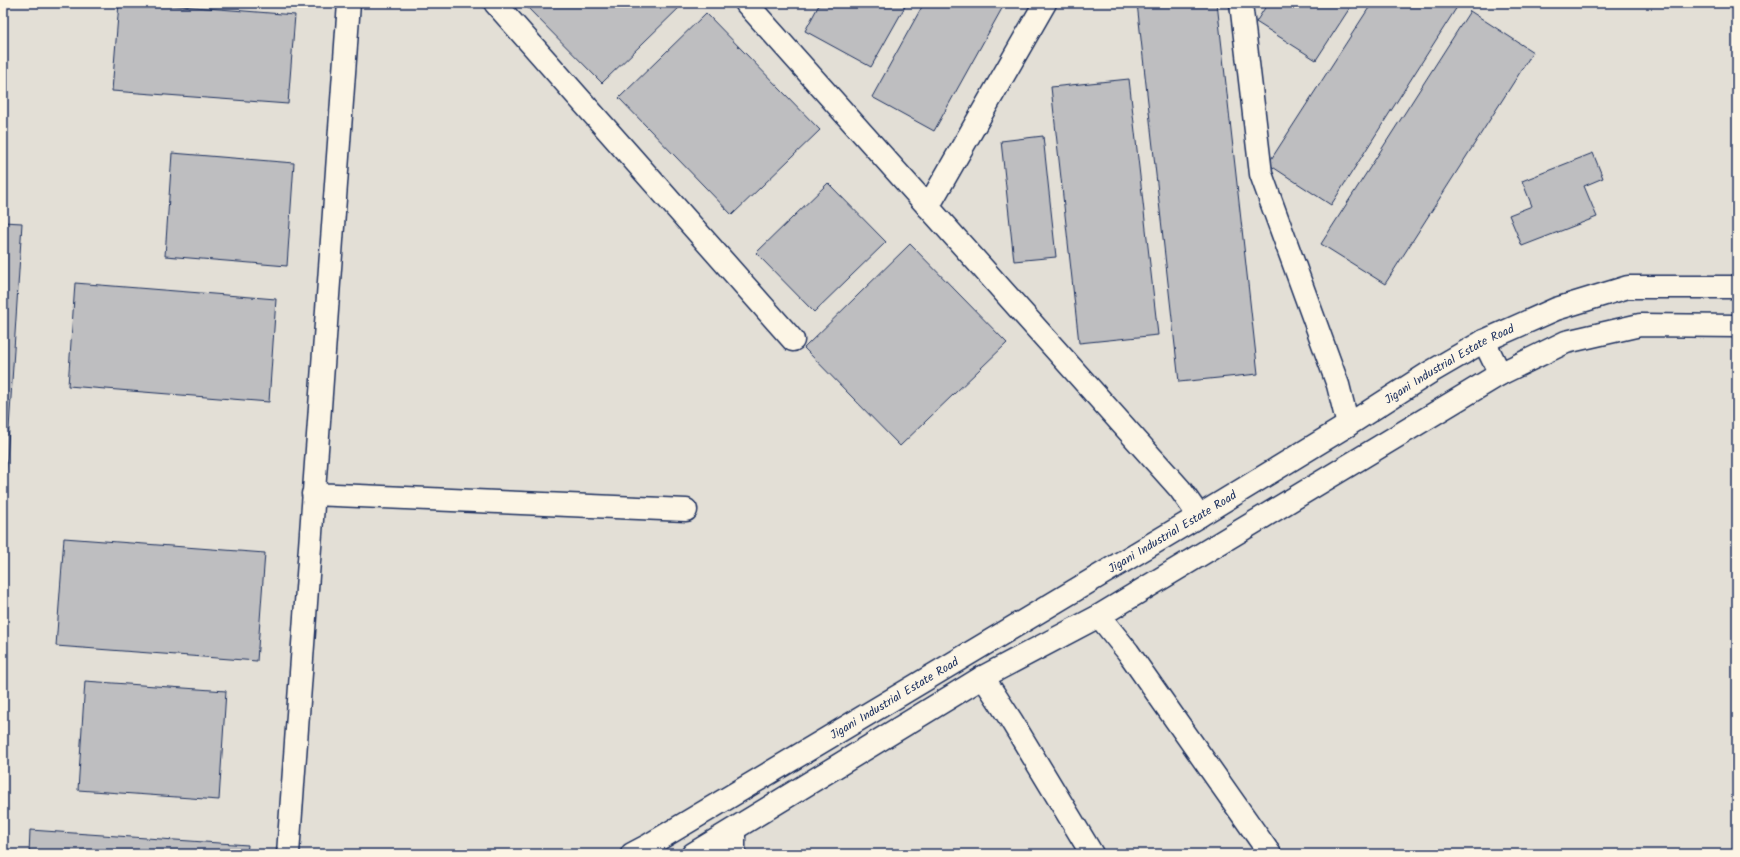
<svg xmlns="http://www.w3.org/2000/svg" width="1740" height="857" font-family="Kalam,sans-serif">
  <rect width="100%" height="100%" fill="#f3ede0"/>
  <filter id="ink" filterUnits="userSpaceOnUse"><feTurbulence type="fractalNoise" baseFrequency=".025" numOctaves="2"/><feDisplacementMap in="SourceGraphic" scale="8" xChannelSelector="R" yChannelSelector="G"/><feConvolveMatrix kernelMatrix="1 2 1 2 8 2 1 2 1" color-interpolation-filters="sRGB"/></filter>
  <g filter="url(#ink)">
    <path fill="#e3dfd6" d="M3,3H1737V854H3Z"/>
    <path fill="#bebec0" stroke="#1b2f5e" d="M119,3H143L295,15L288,104L112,91Z
      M523,3H684L602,83Z
      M820,3H907L871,67L805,31Z
      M924,3H1005L934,131L872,97Z
      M1137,3H1217L1258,374L1179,382Z
      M1268,3H1353L1316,60L1256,22Z
      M1372,3H1450L1457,7L1331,205L1268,164Z
      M1470,11L1533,52L1385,284L1321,244Z
      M706,13L820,130L732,215L619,98Z
      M1129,79L1158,335L1079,343L1051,87Z
      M1043,136L1056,257L1014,261L1001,141Z
      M172,153L294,163L287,266L165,256Z
      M1593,153L1603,178L1584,186L1597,217L1522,246L1509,215L1532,206L1522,181Z
      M828,183L886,242L814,312L756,253Z
      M3,222L22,223L3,524Z
      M910,244L1007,343L900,446L804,348Z
      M75,283L276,299L269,402L68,386Z
      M64,538L265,553L257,661L56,646Z
      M85,681L226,691L219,800L78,790Z
      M30,830L248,845L247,854H29Z"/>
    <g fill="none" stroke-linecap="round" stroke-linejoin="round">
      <g stroke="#1b2f5e" stroke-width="25">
        <path id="minor" d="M495,3L793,340
          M746,3L1180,489L1199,516
          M1241,3L1261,174L1338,385L1348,425
          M928,207L1045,3
          M313,494L686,510
          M1099,616L1128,652L1270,854
          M983,677L1011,720L1092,854
          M734,830V854
          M288,854L349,3"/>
      </g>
      <g stroke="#1b2f5e" stroke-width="25">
        <g id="major">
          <path d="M1484,341L1500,374"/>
          <path id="s1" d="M632,854L649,845L1199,516L1348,425L1429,373L1484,341L1556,309L1628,287H1737"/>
          <path d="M693,854L983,677L1099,616L1500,374L1566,342L1640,325L1737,326"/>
        </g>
      </g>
      <use href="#minor" stroke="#fcf5e5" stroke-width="22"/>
      <use href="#major" stroke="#fcf5e5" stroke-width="22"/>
    </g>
  </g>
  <g text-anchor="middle" stroke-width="4" stroke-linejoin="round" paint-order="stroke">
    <g font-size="12" fill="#1b2f5e" stroke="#fcf5e5">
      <text dy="4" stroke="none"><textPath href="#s1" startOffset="953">Jigani Industrial Estate Road</textPath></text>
      <text dy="4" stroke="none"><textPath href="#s1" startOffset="629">Jigani Industrial Estate Road</textPath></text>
      <text dy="4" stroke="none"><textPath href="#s1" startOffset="305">Jigani Industrial Estate Road</textPath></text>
    </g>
  </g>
  <rect width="1740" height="857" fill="none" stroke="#fcf5e5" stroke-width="16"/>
  <rect x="8" y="8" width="1724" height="841" fill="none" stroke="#1b2f5e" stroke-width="1.5" filter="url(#ink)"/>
</svg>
